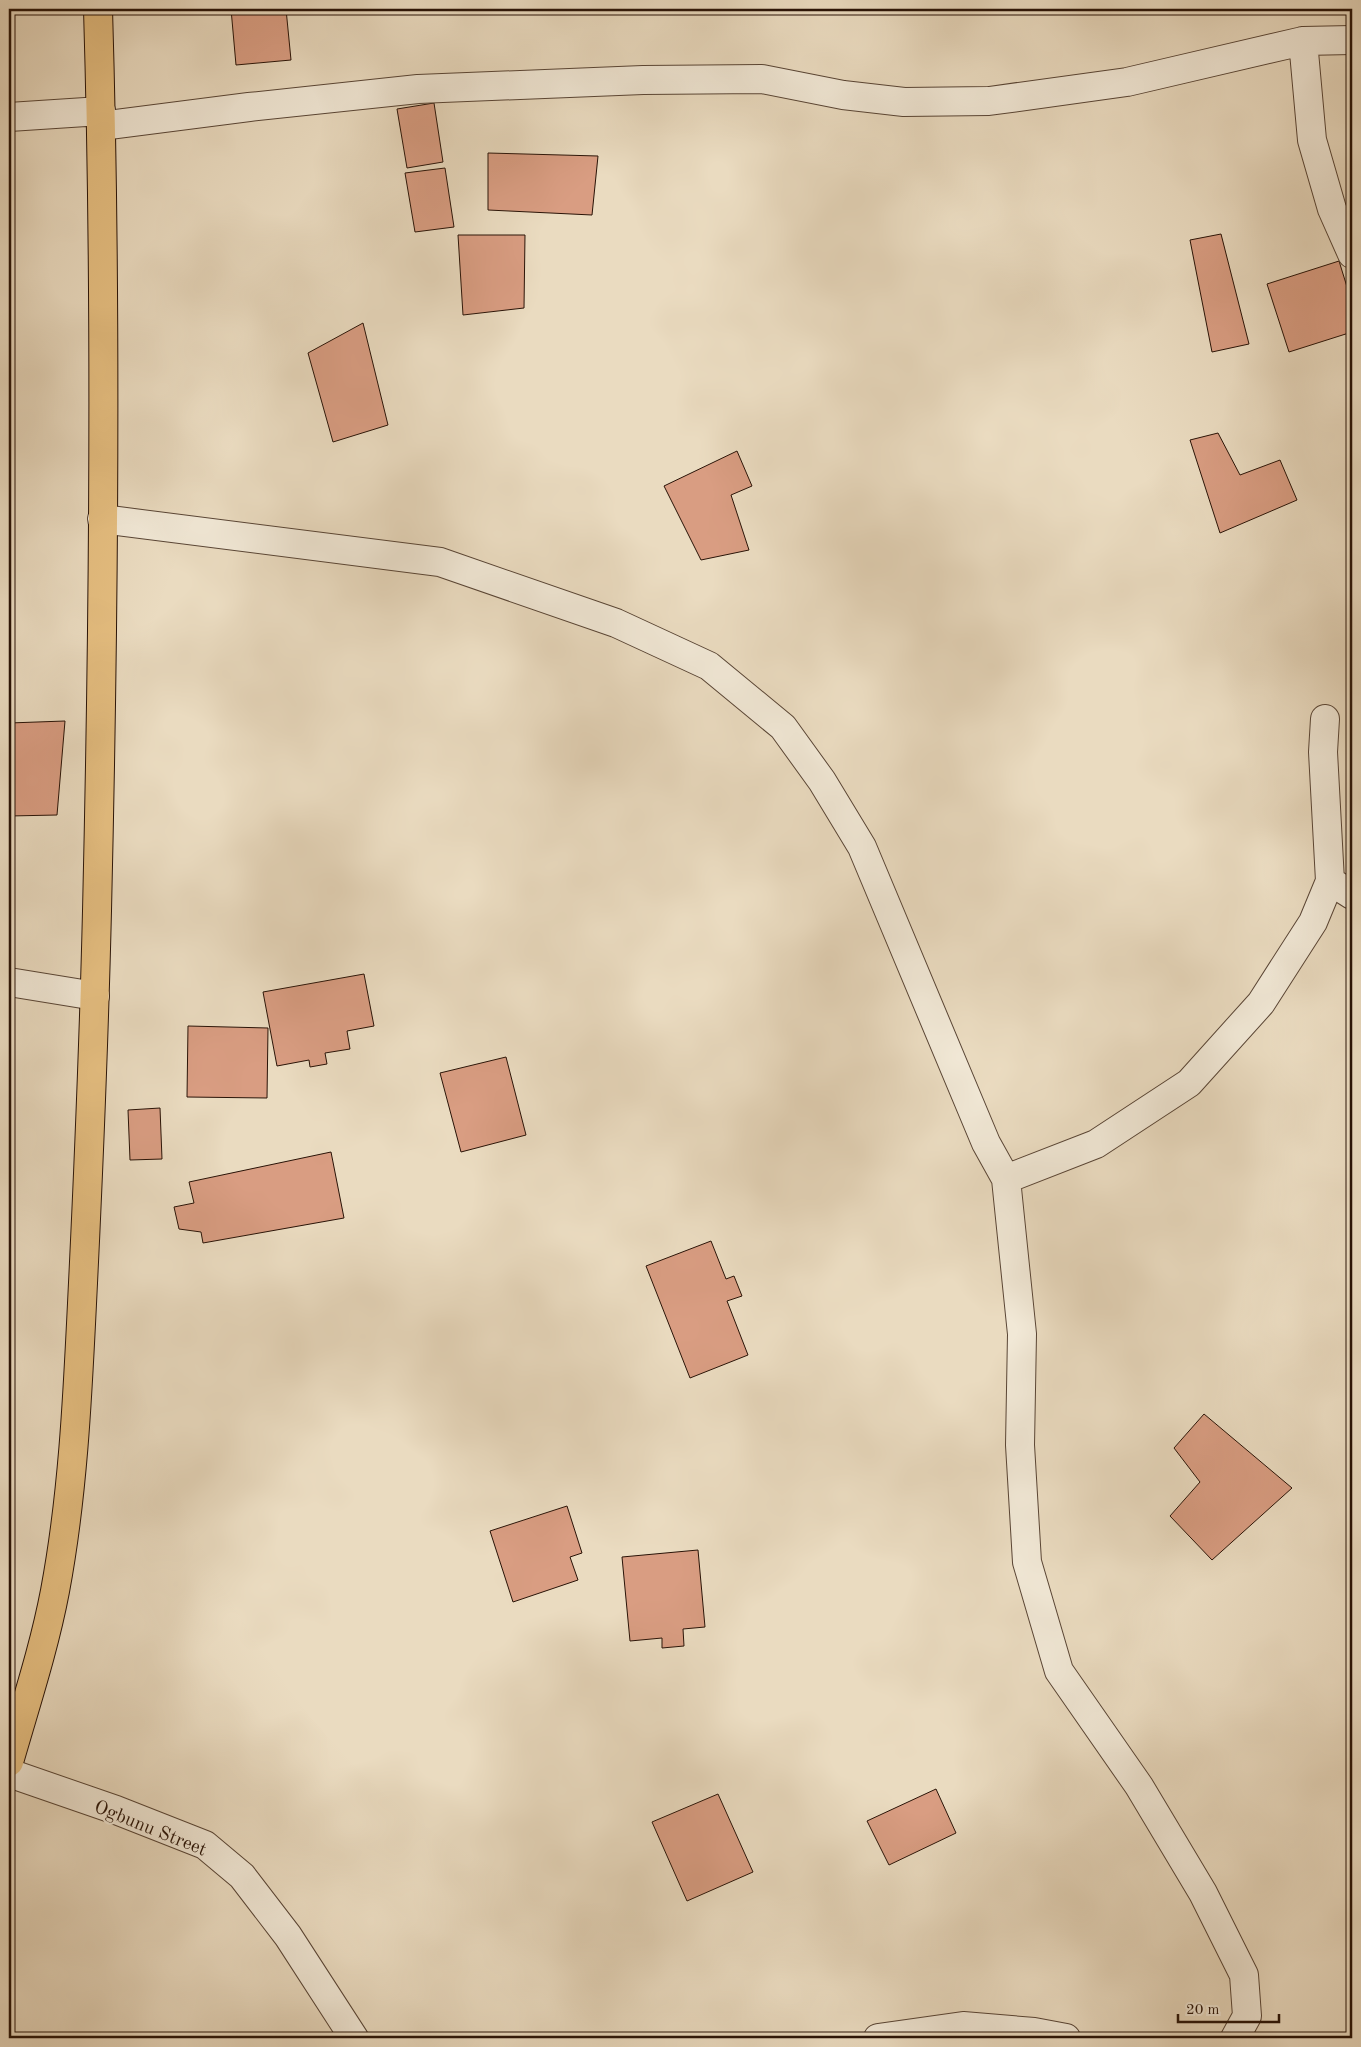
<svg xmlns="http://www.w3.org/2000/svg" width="1361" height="2047" font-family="'Old Standard TT',serif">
  <rect width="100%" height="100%" fill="#eadbc0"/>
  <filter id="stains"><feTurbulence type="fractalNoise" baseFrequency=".004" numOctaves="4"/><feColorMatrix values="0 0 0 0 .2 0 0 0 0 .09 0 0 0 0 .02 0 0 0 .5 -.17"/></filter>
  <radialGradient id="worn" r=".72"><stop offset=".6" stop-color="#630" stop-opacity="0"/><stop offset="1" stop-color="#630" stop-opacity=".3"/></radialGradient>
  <path fill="#d99d82" stroke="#291307" d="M231,9H286L291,60L236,65Z
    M434,103L443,162L407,168L397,109Z
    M488,153L598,156L592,215L488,210Z
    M445,168L454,227L415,232L405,173Z
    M1221,234L1249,344L1212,352L1190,240Z
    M458,235H525L524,308L463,315Z
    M1339,261L1352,303V332L1289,352L1267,284Z
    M363,323L388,425L333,442L308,353Z
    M1218,433L1240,475L1280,460L1297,500L1220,533L1190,440Z
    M737,451L752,486L731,495L749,550L701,560L664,486Z
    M65,721L57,815L9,816V723Z
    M364,974L374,1026L347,1031L350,1049L325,1053L327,1064L310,1067L309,1060L277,1066L263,992Z
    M188,1026L268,1028L267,1098L187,1097Z
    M506,1057L526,1135L461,1152L440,1073Z
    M160,1108L162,1159L130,1160L128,1110Z
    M331,1152L344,1218L203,1243L201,1232L179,1229L174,1207L194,1203L189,1182Z
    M711,1241L726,1279L734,1276L742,1296L727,1301L748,1355L690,1378L646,1266Z
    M1204,1414L1292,1488L1212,1560L1170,1516L1200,1482L1174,1448Z
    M567,1506L582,1553L570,1557L578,1580L513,1602L490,1531Z
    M698,1550L705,1627L683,1629L684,1646L662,1648V1638L630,1641L622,1557Z
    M936,1789L956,1833L889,1865L867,1821Z
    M718,1794L753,1872L687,1901L652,1822Z"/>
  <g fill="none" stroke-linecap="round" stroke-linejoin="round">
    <g stroke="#594535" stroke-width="30">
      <path id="minor" d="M1303,41L1312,140L1332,209L1352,254
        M9,117L101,111
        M101,126L249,107L418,89L643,80L762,79L843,95L904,102L989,101L1127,82L1303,41L1352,40
        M102,519L440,562L616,623L709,666L783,727L822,781L862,847L986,1143L1006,1179L1022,1334L1020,1445L1027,1562L1059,1671L1139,1786L1203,1893L1244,1975L1247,2016L1235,2038
        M1330,881L1352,895
        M9,982L95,996
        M1006,1179L1096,1144L1189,1083L1261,1003L1313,922L1330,881L1323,752L1325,719
        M9,1773L116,1810L205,1845L242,1876L288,1936L354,2038
        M878,2038L963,2026L1034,2032L1066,2038"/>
    </g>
    <g stroke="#291307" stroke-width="30">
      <path id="major" d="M9,1762C25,1706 44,1649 55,1591C74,1490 78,1385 83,1283C89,1159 94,1035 97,911C104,611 107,309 98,9"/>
    </g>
    <use href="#minor" stroke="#f1e8d6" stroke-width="28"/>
    <use href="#major" stroke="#e5be80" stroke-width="28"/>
  </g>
  <g text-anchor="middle" stroke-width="4.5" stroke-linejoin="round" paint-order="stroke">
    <g font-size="19" fill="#291307" stroke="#f1e8d6">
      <text transform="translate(151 1827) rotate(22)" y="7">Ogbunu Street</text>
    </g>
  </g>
  <rect width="1361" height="2047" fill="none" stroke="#eadbc0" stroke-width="30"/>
  <rect x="10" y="10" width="1341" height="2027" fill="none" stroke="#291307" stroke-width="2.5"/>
  <rect x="15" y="15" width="1331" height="2017" fill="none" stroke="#291307"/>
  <path d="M1178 2014v8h101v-8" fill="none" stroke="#291307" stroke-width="2.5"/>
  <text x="1186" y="2014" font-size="15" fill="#291307" stroke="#f1e8d6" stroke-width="4" paint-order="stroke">20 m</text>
  <rect width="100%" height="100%" filter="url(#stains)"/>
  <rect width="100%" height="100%" fill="url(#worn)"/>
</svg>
